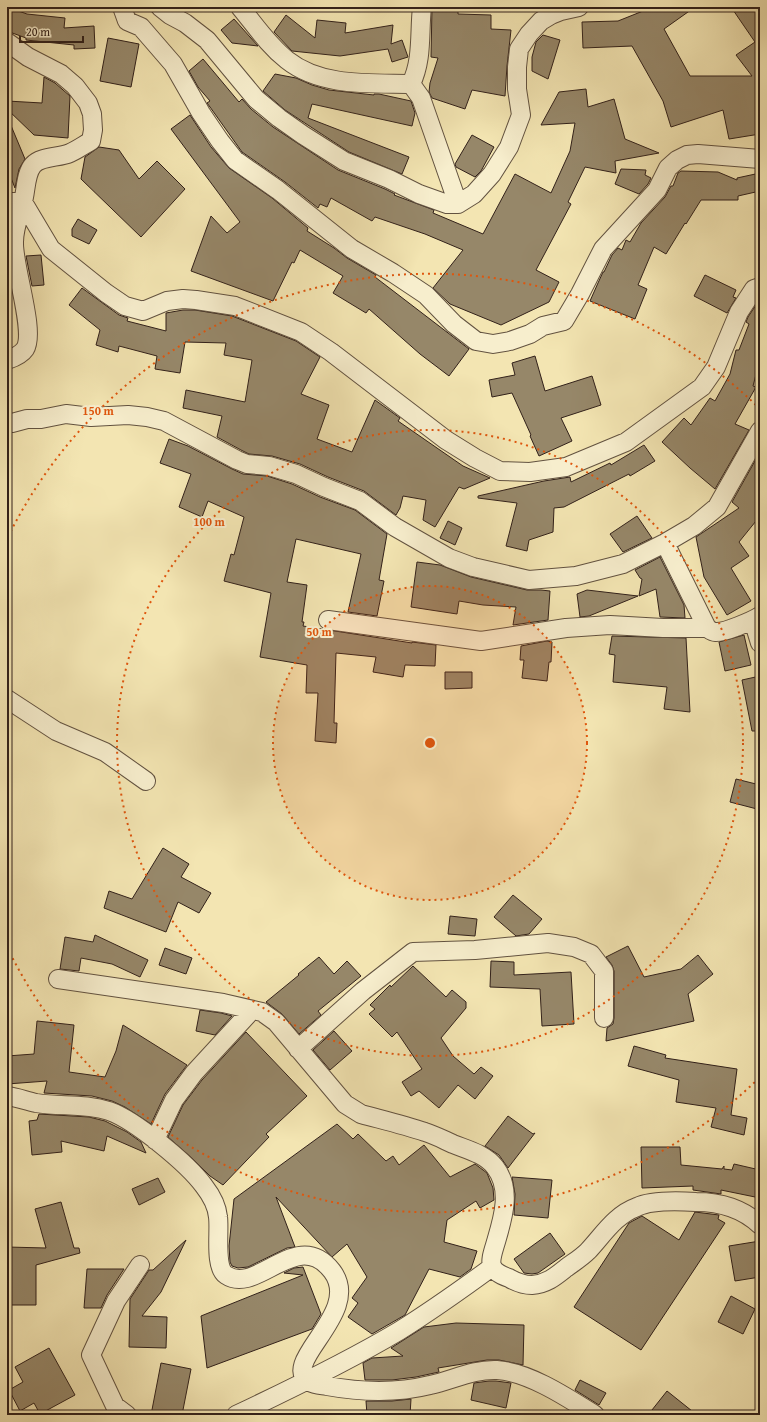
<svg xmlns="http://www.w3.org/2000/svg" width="767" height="1422" font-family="'Gentium Book Plus',serif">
  <rect width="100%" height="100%" fill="#f3e5b2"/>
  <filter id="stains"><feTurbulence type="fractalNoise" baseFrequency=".005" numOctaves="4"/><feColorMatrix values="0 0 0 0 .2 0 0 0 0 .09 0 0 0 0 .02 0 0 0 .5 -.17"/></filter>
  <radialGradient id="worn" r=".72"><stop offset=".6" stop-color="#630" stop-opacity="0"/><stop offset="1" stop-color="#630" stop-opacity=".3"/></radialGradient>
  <path fill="#968769" stroke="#32211a" d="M7,7L27,14L65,18L64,28L94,26L95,48L74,49V45L26,40V38L7,31Z
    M432,7H458V14L491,15V29L511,30L507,66L505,96L472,90L465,109L432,98L429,92L430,83L438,58L431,57Z
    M653,7H695L664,29L690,76H752L736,55L755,42L731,7H760V134L729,139L723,110L671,127L663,101L632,46L583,48L582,22L618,21Z
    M286,15L315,38L317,20L346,23L345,33L393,25L391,44L402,40L408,57L392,62L388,49L340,56L292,51L274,32Z
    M234,19L258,46L232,43L221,30Z
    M543,35L560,40L548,79L532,71V57L536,42Z
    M108,38L139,44L131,87L100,81Z
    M203,59L239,102L242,99L251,109L273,127L338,170L385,189L395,194L394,195L434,210L433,213L483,234L515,174L551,193L570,151L575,123L541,125L559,92L586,89L588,107L614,99L625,139L659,153L615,161L616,173L585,167L568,202L571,204L536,270L559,282L549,302L501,325L450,304L433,288L463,250L425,234L375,217L372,221L331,198L327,207L320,204L318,208L285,182L242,152L210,107L207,103L210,101L198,87L189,71Z
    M275,74L296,78L312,85L329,90L374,95V94H379L411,101L415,113L412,126L312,104L308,118L409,157L402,174L349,152L285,110L263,91Z
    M44,77L55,83L70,96L68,138L34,135L7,109V101L42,103Z
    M190,115L211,147L229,168L272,198L308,228L307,231L334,248L347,258L376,275L375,277L469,349L449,376L420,354L369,309L366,313L333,293L343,276L300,250L294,263L292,262L273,301L191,271L211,216L227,233L240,222L171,129Z
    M7,116L25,159L19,169L15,188L7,168Z
    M472,135L494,147L481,171L475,177L456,167L455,164Z
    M99,147L119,150L139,179L157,161L185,189L141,237L81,179L85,157Z
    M621,169L646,170L645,175L651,178L648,184L639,194L615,184Z
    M681,171L718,172L737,180V178L760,173V191L738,196V200H701L686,224L685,223L666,254L654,247L638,285L647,289L635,319L590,301L598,283L603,272H604L612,255L618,248L622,250L626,240L630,242L641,223L665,197L671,186H673L678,173Z
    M78,219L97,230L89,244L72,236V229Z
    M41,255L44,285L32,286L26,256Z
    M705,275L736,290L733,297L736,298L727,313L694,296Z
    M82,288L119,315L128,318L127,321L166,331V313L183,310H195L232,316L296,341L320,357L301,394L329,405L317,439L352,452L375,400L400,418L398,421L463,466L490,478L464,489L459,487L435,527L423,520L426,500L403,496L400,508L396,515L364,491L328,477L300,464L272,456L249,454L241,450L217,437L222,416L183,408L186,390L245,402L252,360L224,355L226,343L185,342L180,373L155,369L157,356L119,346L118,352L96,345L100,330L69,305Z
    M760,299V359L753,386L756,387L735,424L749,430L715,489L690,468L662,442L684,418L691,425L710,398L715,401L730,374L736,350H739L749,324L746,322L748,317Z
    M535,356L545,391L592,376L601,405L561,418L572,441L539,456L530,436L531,435L512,393L492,397L489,380L515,375L512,363Z
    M169,439L188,446L232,469L243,474L267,476L292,484L320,497L355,510L387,534L379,580L384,581L377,616L348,612L361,554L296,539L287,582L307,585L302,622H304L303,626L412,643V642L436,645L435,666L405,665L403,677L373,672L376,657L336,653L334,723H337L336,743L315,741L318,693H306L307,665L260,657L271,593L224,581L231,554L234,555L244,517L208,501L202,517L179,507L191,474L160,463Z
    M644,445L655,461L630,476L629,474L564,507L554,508L553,532L529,540L527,551L506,546L517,503L478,498V496L544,481L570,477L571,482L610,463L611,465Z
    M760,452V525L756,521L739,542L749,556L731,568L751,601L727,615L704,577L696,537L739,508L732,502Z
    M637,516L652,538L623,552L610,534Z
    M448,521L462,528L455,545L440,538Z
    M660,557L684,605L685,618L660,617L656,589L639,596L642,579L640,578L635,570Z
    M417,562L440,565L471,577L527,590H541L550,591L548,620L513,625L516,607L483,605L459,601L457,614L411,607Z
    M587,590L638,596L589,616L580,617L577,594Z
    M744,635L751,665L725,671L719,642Z
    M612,636L686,638L690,712L664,709L667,687L613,682L615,655L609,654Z
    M547,641L552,642L551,662H549L547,681L522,678L524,660H520L521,646Z
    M445,672H472V688L445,689Z
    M760,676V731H752L742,680Z
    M736,779L760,785V799L757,809L730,802Z
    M163,848L189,864L181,877L211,893L199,913L178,902L166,932L104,908L109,891L132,899Z
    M513,895L542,919L529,934L516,936L494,917Z
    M450,916L477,919L475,936L448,934Z
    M95,935L148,960L140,977L112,964L81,958L79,971L60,969L65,937L93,942Z
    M628,946L644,977L681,969L698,955L713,974L688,994L694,1021L606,1041L607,1028L613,1024L614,1018V971L612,965L606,957Z
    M165,948L192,958L186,974L159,965Z
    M319,957L334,974L347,961L361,976L318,1011L321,1015L299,1034L282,1014L266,1002L299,975L298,974Z
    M491,961L514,962V975L571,972L574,1024L542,1026L540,989L490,987Z
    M413,966L446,997L452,990L466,1002V1008L441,1038L453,1056L474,1074L481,1067L493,1076L475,1099L458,1085L439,1108L419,1091L411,1096L402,1082L422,1069L397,1032L392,1037L369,1014L375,1009L370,1005L390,985L391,987Z
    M200,1010L221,1013L232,1016L215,1035L196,1031Z
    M37,1021L74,1025L69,1072L105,1077L116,1051L123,1025L187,1065L165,1094L151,1124L125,1107L112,1101L92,1096L44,1093L47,1081L7,1084V1056L34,1054Z
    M334,1031L352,1051L330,1070L313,1050Z
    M246,1032L307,1096L266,1134L269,1137L223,1185L210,1176L193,1159L168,1137L183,1105L202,1080Z
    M634,1046L666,1055L665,1058L737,1069L731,1115L747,1118L744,1135L711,1127L716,1108L676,1102L679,1080L628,1066Z
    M39,1114L89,1117L105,1121L127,1132L141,1142L146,1153L107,1136L104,1151L61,1141L62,1152L32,1155L29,1121L37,1120Z
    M508,1116L533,1134L535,1133L508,1168L499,1155L485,1146Z
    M337,1124L353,1139L358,1134L386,1161L393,1156L399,1165L424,1145L450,1177L475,1164L487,1173L493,1188L494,1200L480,1208L476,1201L447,1220L444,1242L477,1251L471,1269L460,1277L429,1269L405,1315L372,1334L348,1317L358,1303L352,1298L367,1277L347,1244L332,1257L276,1197L295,1247L287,1248L248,1267L238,1268L232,1266L230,1262L229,1246L234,1199Z
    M641,1147H680L681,1165L722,1169L724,1166V1169L732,1170L734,1164L760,1170V1198L721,1190V1194L693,1190V1186L642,1188Z
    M512,1177L552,1180L548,1218L514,1215L515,1194Z
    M158,1178L165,1192L139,1205L132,1189Z
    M61,1202L74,1248H79L80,1253L36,1265V1305H7V1247L46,1248L35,1209Z
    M695,1212L719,1215L718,1219L725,1223L641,1350L574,1307L629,1223L642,1216L679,1240Z
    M550,1233L565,1254L538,1273L532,1274L524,1273L514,1259Z
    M186,1240L161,1292L142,1316L167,1317L166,1348L129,1347L130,1299L149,1270H153Z
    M760,1241V1277L735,1281L729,1246Z
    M303,1267L321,1314L312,1329L207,1368L201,1316L303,1275L284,1273L294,1268Z
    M87,1269H124L107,1295L101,1308H84Z
    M731,1296L755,1309L743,1334L718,1322Z
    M456,1323L524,1325L523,1365L499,1360H487L438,1368L439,1372L416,1377L392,1380H365L363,1363L372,1358L403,1356L391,1348L424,1327Z
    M49,1348L75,1395L40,1414L34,1403L20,1411L9,1390L23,1382L15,1367Z
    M161,1363L191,1369L182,1415H151Z
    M580,1380L606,1393L599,1405L575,1390Z
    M489,1381H496L511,1383L506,1408L471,1400L474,1383Z
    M667,1391L697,1415H648Z
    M411,1399L410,1415H367L366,1401H392Z"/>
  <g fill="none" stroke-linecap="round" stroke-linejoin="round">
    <g stroke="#625240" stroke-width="20">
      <path id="street" d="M122,7L127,21L141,27L173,64L201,113L220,141L235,160L278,190L352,249L393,273L426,295L454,324L476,341L493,344L510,341L530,334L543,326L564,321L580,294L603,249L657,190L668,168L677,160L687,155L698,154L760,159
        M160,7L170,15L185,23L207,40L256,99L279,118L303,135L344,161L389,179L419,194L447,204H458L474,194L492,174L509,147L521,115L517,89V67L519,49L529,34L541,21L551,15L561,11L579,7
        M240,7C255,25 268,45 287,60C321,87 370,83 411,84C423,59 419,33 422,7
        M7,42L28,57L61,74L75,86L88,103L92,114L93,130L91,141C84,145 77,150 70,153C59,158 41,156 33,165C26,173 26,188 24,197C21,212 14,226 14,242C13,266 36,332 25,349C21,355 13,358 7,360
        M411,84L421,98L458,204
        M7,202H23L51,249L106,293L125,306L143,311L167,301L183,299L196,300L235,306L301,332L331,352L446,440L475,458L500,471L530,472L566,467L626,442L702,387L716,367L739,312L754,289L760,287
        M7,422L12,423L27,419H41L66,414L91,417L128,415L147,417L164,421L237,460L247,464L269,466L296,474L324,487L360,501L395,527L449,558L473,567L529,580L576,576L623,564L665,543L694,526L717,507L760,431
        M665,543L707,628C710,630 712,632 715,632C724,633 752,621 760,616
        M328,620L481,641L566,628L610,625L663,628H707
        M753,620L760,643
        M7,699L56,731L105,752L146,781
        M58,979L223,1003L262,1012L276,1022L345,1104L361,1114C383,1120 404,1125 425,1132C435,1135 444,1140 453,1144C468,1150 485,1154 495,1167C513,1190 502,1221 495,1245C493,1252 490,1260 492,1266C495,1273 503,1276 509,1278C516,1282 524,1285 532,1285C547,1284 556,1276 566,1268C574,1262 581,1258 588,1251C603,1235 615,1215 637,1207C651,1200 680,1201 696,1202C721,1202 742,1208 760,1225
        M298,1049L363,991L413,952L475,950L548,943L574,947L591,954L604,971V1018
        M7,1096C17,1097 26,1101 36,1103C61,1107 84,1103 109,1111C135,1120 188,1164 204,1186C211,1195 217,1206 218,1217C220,1231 214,1267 226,1275C257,1296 297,1226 332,1271C364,1313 277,1363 310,1382C315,1385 321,1385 327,1386C360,1392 398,1393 430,1385C453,1380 473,1369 497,1370C529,1372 568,1398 595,1415
        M155,1140L174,1100L194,1073L252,1010
        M127,1415L115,1406L91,1355L116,1301L140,1265
        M236,1415C291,1389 347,1362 399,1331C431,1311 462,1289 492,1267"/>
    </g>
    <use href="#street" stroke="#f7eecd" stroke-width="18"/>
  </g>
  <circle cx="430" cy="743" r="157" fill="#df560d" fill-opacity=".12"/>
  <g fill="none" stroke="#df560d" stroke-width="2" stroke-dasharray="2 4">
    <circle cx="430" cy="743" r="157"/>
    <circle cx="430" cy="743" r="313"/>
    <path d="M759 1078A470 470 0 0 1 8 949M8 537A470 470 0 0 1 759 408"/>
  </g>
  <circle cx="430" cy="743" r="6" fill="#df560d" stroke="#f7eecd" stroke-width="2"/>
  <g font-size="12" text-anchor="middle" font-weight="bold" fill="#df560d" stroke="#f7eecd" stroke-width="4" stroke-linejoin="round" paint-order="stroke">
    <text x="98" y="415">150 m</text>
    <text x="209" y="526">100 m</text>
    <text x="319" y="636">50 m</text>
  </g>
  <rect width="767" height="1422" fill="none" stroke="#f3e5b2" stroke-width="24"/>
  <rect x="8" y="8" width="751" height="1406" fill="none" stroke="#32211a" stroke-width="2"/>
  <rect x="12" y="12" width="743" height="1398" fill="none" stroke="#32211a"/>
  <path d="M20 36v6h63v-6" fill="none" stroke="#32211a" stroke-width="2"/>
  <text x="26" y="36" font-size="12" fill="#32211a" stroke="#f7eecd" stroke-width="3" paint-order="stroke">20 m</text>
  <rect width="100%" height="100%" filter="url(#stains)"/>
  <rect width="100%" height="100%" fill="url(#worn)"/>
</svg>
